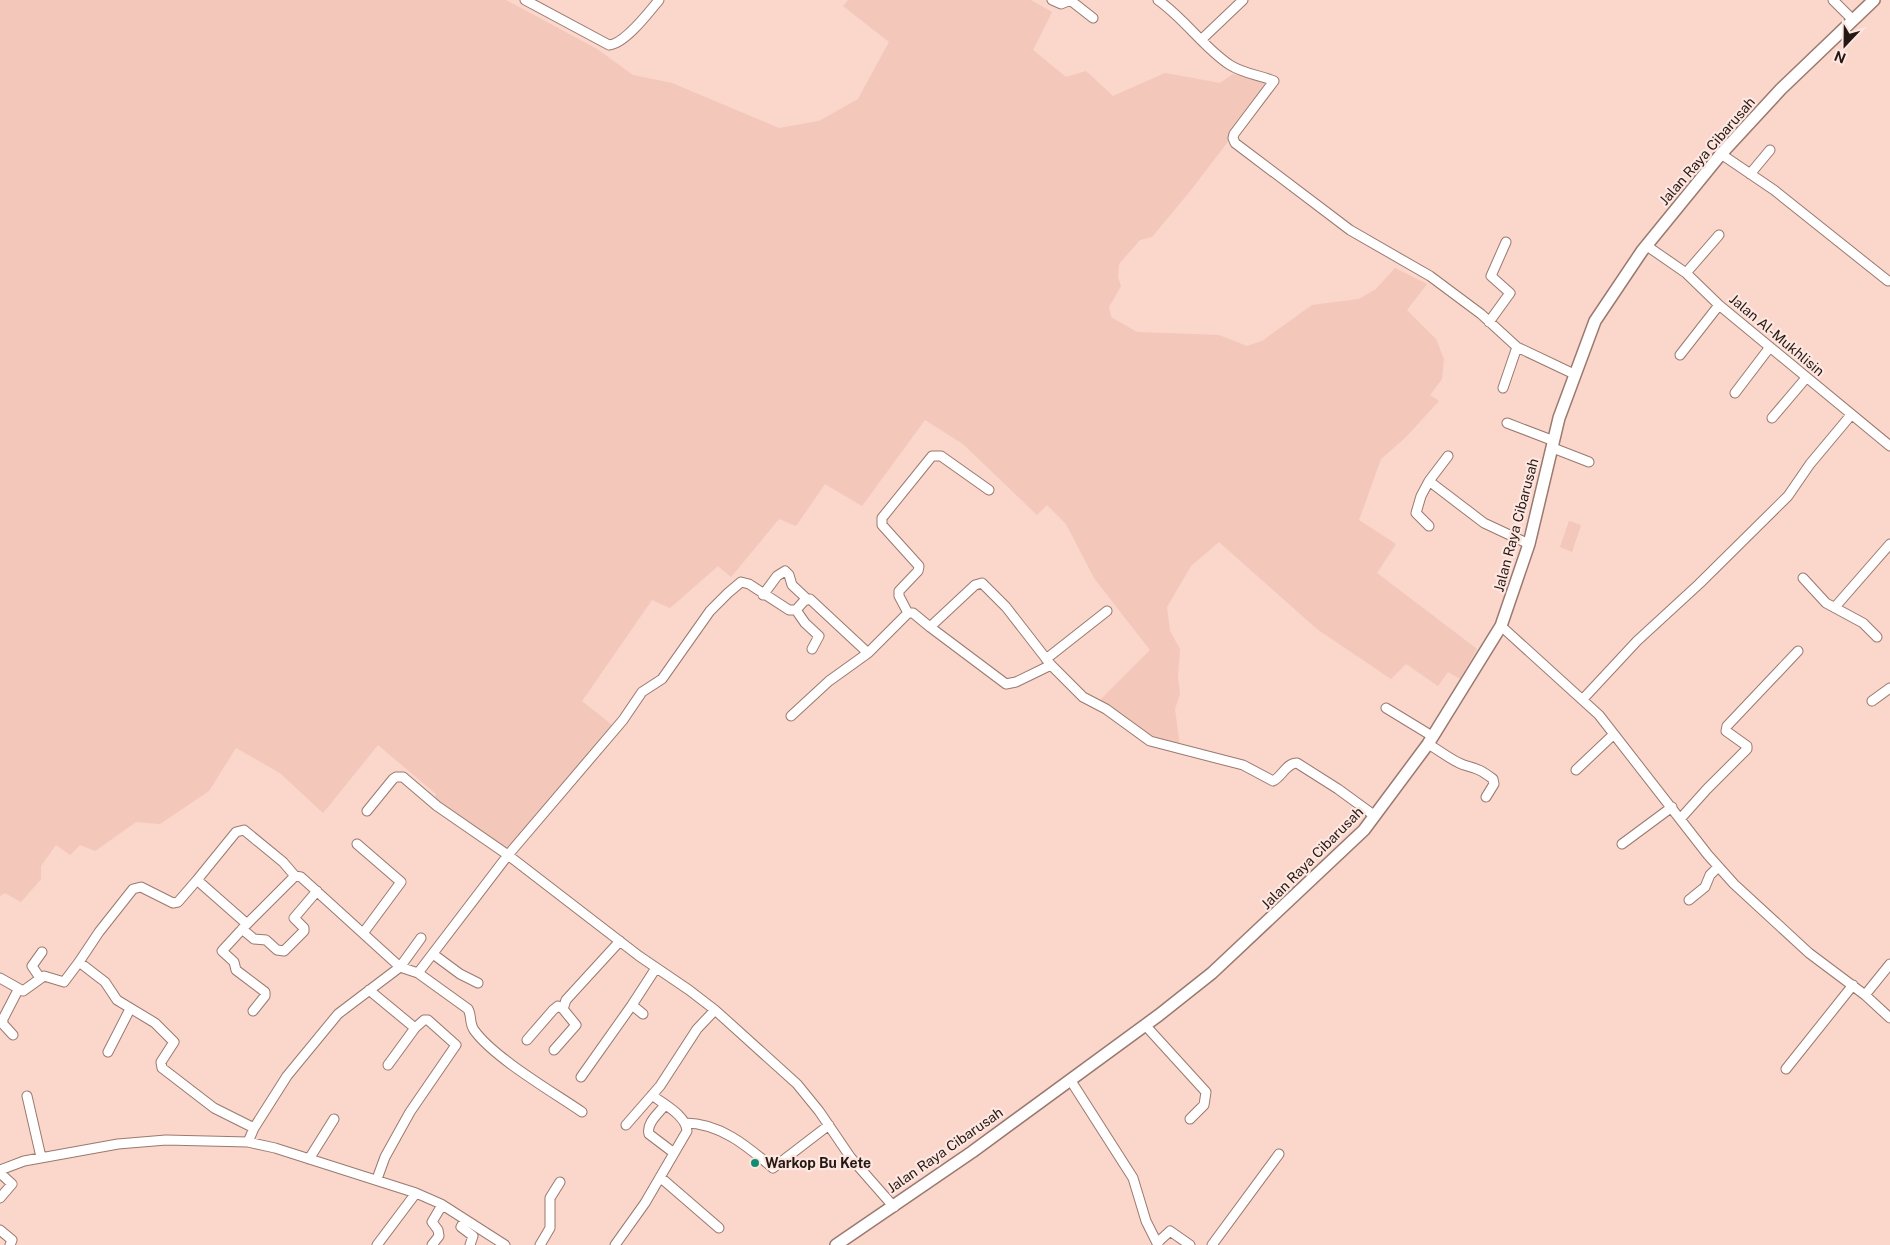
<svg xmlns="http://www.w3.org/2000/svg" width="1890" height="1245" font-family="'Public Sans',sans-serif">
  <rect width="100%" height="100%" fill="#fad6cb"/>
  <path fill="#f3c7ba" d="M0,0H506L597,49L633,75L672,83L779,128L819,121L858,99L889,42L843,6L848,0H1031L1052,12L1033,50L1066,77L1086,71L1113,96L1165,73L1220,83L1233,74L1272,84L1191,190L1152,237L1140,240L1119,264L1118,278L1121,286L1109,307L1111,317L1137,332L1219,335L1247,346L1262,341L1312,305L1359,299L1376,289L1395,268L1427,284L1407,310L1436,339L1444,359L1442,379L1430,395L1439,401L1405,438L1381,459L1359,520L1396,544L1377,573L1477,649L1460,679L1448,672L1438,686L1406,664L1391,679L1317,629L1219,542L1191,566L1167,607L1170,631L1180,649L1178,677L1180,694L1175,709L1180,747L1147,740L1094,706L1150,650L1094,578L1066,524L1047,505L1037,515L963,444L925,420L862,506L825,484L796,526L779,519L731,577L718,566L670,608L652,600L582,701L612,725L500,856L433,805L436,794L378,745L323,813L280,773L236,748L209,791L160,824L136,822L95,851L80,845L70,855L56,845L41,866V879L21,902L5,893L0,896Z
    M1569,521L1581,525L1572,552L1560,547Z"/>
  <g fill="none" stroke-linecap="round" stroke-linejoin="round">
    <g stroke="#9a796f" stroke-width="11">
      <path id="minor" d="M525,0L609,45C625,44 649,12 659,0
        M1052,0L1061,4L1071,0
        M1070,0L1093,18
        M1158,0C1185,19 1204,48 1230,65C1244,74 1260,75 1274,81L1234,134L1233,138L1235,143L1350,230L1430,276L1481,314L1517,347L1574,374
        M1833,0L1853,20
        M1202,39L1243,0
        M1721,154L1774,190L1888,281
        M1750,174L1770,150
        M1647,246L1686,273L1719,305L1890,446
        M1686,273L1719,235
        M1489,322L1510,293L1491,276L1506,242
        M1680,355L1719,305
        M1503,388L1517,347
        M1735,393L1770,347
        M1772,418L1806,378
        M1507,423L1554,441
        M1553,448L1589,462
        M1448,456L1429,481L1484,523L1529,544
        M1429,526L1416,513L1421,496L1429,481
        M1803,578L1826,603L1863,623L1877,637
        M763,595L777,576L785,571L789,575L792,585L807,599
        M1835,607L1890,544
        M796,610L805,623L819,636L812,649
        M908,613L899,596V591L918,571L919,566L882,525V518L932,456H941L989,490
        M1501,626L1599,715L1708,855L1734,884L1809,953L1865,995L1890,1018
        M930,627L1006,684L1016,682L1051,665
        M1046,659L1107,611
        M1583,699L1637,641L1699,584L1788,496L1810,464L1851,415
        M1872,701L1890,688
        M1386,708L1432,736
        M791,716L829,681L868,653
        M1428,744C1439,750 1452,761 1464,765C1478,769 1481,770 1493,779L1494,784L1486,797
        M1576,770L1614,734
        M367,811L393,779L396,777H403L437,806L508,855L639,956L689,990L715,1010L797,1084L819,1111L851,1158L894,1207
        M1681,818L1707,789L1747,749V746L1726,731L1727,726L1798,651
        M357,844L401,882L364,932
        M1622,844L1672,807
        M197,880L236,832L244,830L283,862L295,876
        M1689,900L1705,887L1710,875L1718,867
        M245,926L222,951L234,962L236,970L265,992V996L253,1011
        M242,929L254,939L266,940L277,950L284,951L304,931V928L294,918L317,891
        M433,954L460,974L478,983
        M79,962L99,932L133,889L141,887L173,903L178,902L197,880L247,924L295,876L301,877L400,967L421,938
        M418,973L468,1009C472,1016 469,1023 474,1030C494,1058 553,1092 582,1112
        M0,978L23,991L44,976L64,982L79,962L105,982L117,1000L155,1023L174,1042L161,1062L162,1068L214,1108L254,1128
        M40,978L32,966L42,952
        M369,990L415,1028L388,1065
        M1865,995L1890,964
        M643,1014L632,1005L656,968
        M1145,1025L1206,1092L1204,1105L1190,1119
        M13,1035L3,1024V1019L18,990
        M527,1040L553,1010L558,1006L563,1009
        M554,1050L576,1025L563,1009L566,1000L620,941
        M108,1052L130,1009
        M1786,1069L1853,985
        M581,1077L632,1005
        M1071,1081L1133,1178L1146,1221L1158,1245
        M27,1096L41,1157
        M665,1105C659,1113 646,1123 649,1134L674,1153
        M685,1123C720,1123 747,1146 773,1168L829,1125
        M626,1125L660,1086L697,1029L715,1010
        M248,1142L254,1128L287,1076L338,1014L400,967L418,973L508,855L623,720L642,692L662,679L710,611L728,593L741,582L749,584L789,610H796L804,601L810,599L868,653L908,613H913L930,627L975,585L982,583L1006,607L1051,665L1083,697L1106,709L1150,741L1243,765L1273,781C1282,777 1286,763 1297,763L1338,789L1375,816
        M309,1159L334,1119
        M0,1170L24,1161L118,1144L166,1140L248,1142L275,1148L416,1193L441,1204L505,1245
        M0,1173L12,1184L0,1198
        M660,1177L719,1228
        M377,1179L385,1157L410,1112L456,1045L428,1020H424L415,1028
        M465,1220L461,1227L473,1236L470,1245
        M0,1230L12,1240L10,1245
        M1157,1243L1170,1231L1190,1245
        M377,1245L416,1193
        M432,1245L439,1236L438,1230L432,1222L442,1205
        M540,1245L550,1228V1198L560,1182
        M615,1245L645,1203L687,1131C686,1115 663,1104 652,1095
        M1212,1245L1279,1154"/>
    </g>
    <g stroke="#9a796f" stroke-width="14">
      <path id="major" d="M836,1245L972,1152L1159,1015L1212,973L1364,830L1428,744L1501,626L1529,544L1559,418L1595,321L1642,251L1721,154L1781,89L1874,0"/>
    </g>
    <use href="#minor" stroke="#fff" stroke-width="9"/>
    <use href="#major" stroke="#fff" stroke-width="11"/>
  </g>
  <circle fill="#118e72" stroke="#fde7e0" stroke-width="2" cx="755" cy="1163" r="5"/>
  <g text-anchor="middle" stroke-width="4.5" stroke-linejoin="round" paint-order="stroke">
    <g font-size="14" fill="#251814" stroke="#fde7e0">
      <text transform="translate(1707 151) rotate(-49)" y="5">Jalan Raya Cibarusah</text>
      <text transform="translate(1777 335) rotate(40)" y="5">Jalan Al-Mukhlisin</text>
      <text transform="translate(1516 525) rotate(-75)" y="5">Jalan Raya Cibarusah</text>
      <text transform="translate(1312 858) rotate(-45)" y="5">Jalan Raya Cibarusah</text>
      <text transform="translate(945 1150) rotate(-35)" y="5">Jalan Raya Cibarusah</text>
    </g>
    <g font-size="14" font-weight="bold" fill="#251814" stroke="#fde7e0" text-anchor="start">
      <text x="765" y="1168">Warkop Bu Kete</text>
    </g>
  </g>
  <g transform="translate(1845 45) rotate(202)" stroke="#fde7e0" stroke-width="4" paint-order="stroke">
  <path d="M0-4L9 19L0 12L-9 19Z" fill="#251814"/>
  <text y="-8" font-size="14" font-weight="bold" text-anchor="middle" fill="#251814">N</text>
  </g>
</svg>
